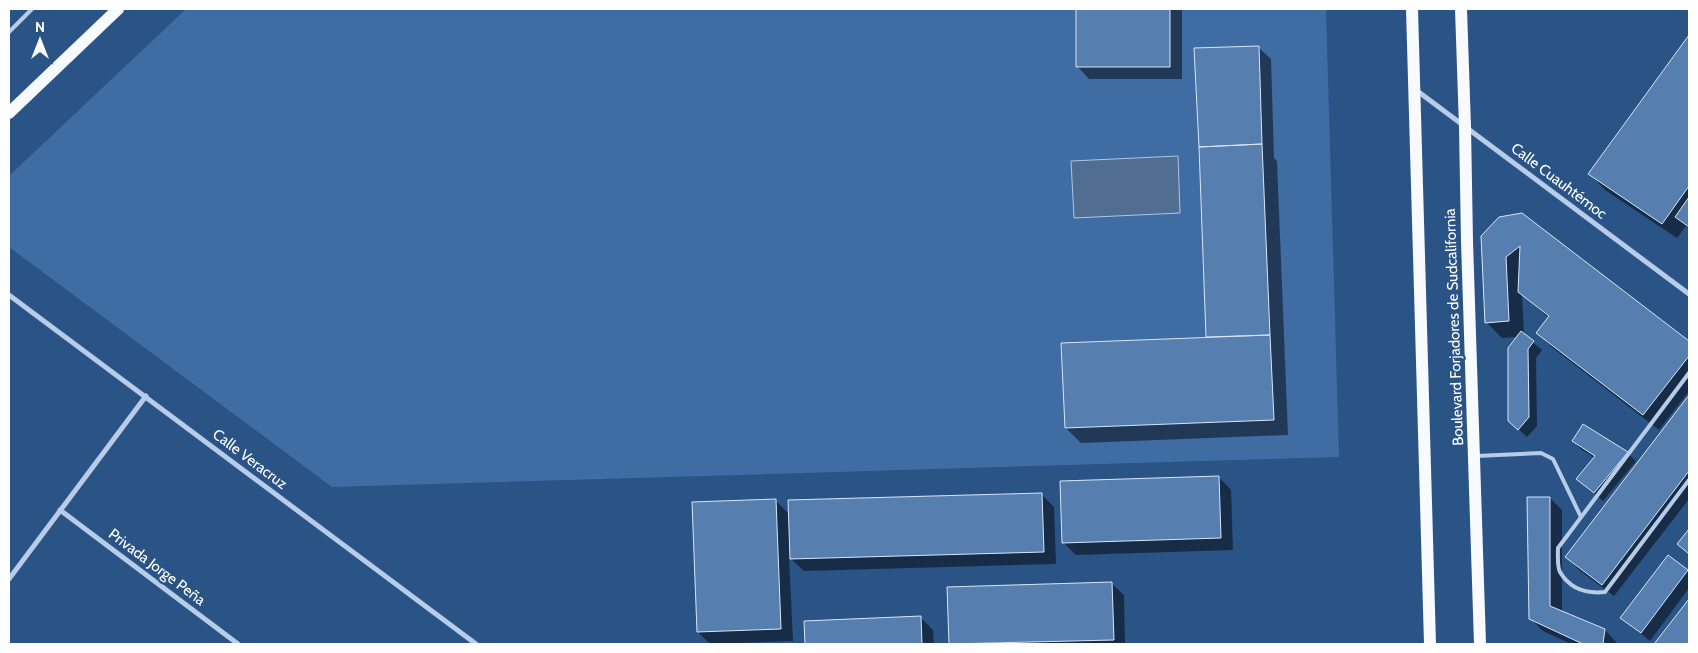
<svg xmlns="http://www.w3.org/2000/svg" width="1698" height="653" font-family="Cabin,sans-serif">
  <rect width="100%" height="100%" fill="#2a5386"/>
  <path fill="#3f6ca2" d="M186,9H1326L1339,457L332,487L9,247V176Z"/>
  <path fill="#516e92" stroke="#aac7e8" d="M1178,156L1180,213L1074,218L1071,161Z"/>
  <path fill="#0007" d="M1077,9H1182V79H1089L1077,66Z
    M1689,37V229L1686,226L1677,238L1605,190L1590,174Z
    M1258,47L1271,59L1274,158L1277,161L1288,435L1081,443L1066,428L1208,338L1196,49Z
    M1522,215L1689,343V391L1659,430L1553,348L1538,333L1549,318L1522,294L1524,335L1542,350L1536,358L1537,426L1527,437L1518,429V337L1502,338L1486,322L1482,237Z
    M1689,397V499L1614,596L1579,570L1567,557Z
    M1573,441L1627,453L1636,461L1603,501L1578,479L1595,458L1582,450Z
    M1219,477L1231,490L1233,550L1076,555L1063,542Z
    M1041,494L1054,507L1056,564L804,571L789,557L793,641L710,644L698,632L775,500L790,515Z
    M1550,498L1562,510V612L1605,630L1617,643V644H1571L1543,631L1530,618Z
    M1687,571L1689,573V588L1650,641L1622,618Z
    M1111,583L1124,595L1125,644H950L948,588Z
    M1689,601V644H1656Z
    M921,618L933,630L934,644H806L805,622Z"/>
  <path fill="#567eaf" stroke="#d9e6f6" d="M1076,9H1170V67H1076Z
    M1689,35V186L1662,224L1588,174Z
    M1259,46L1262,144L1199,147L1194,48Z
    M1262,144L1270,335L1206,337L1199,147Z
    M1689,197V227L1675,217Z
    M1522,213L1689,341V356L1643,415L1536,333L1549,316L1518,292L1520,246L1506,257L1509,321L1485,323L1481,236L1499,217Z
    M1521,331L1534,341L1528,349L1529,417L1518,430L1508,421V348Z
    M1270,335L1274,420L1065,428L1061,343Z
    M1689,395V471L1602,585L1565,557Z
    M1583,424L1628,452L1594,493L1576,479L1595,456L1572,441Z
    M1219,476L1221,538L1062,543L1060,481Z
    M1042,493L1044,552L790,559L788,500Z
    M1527,497H1550V606L1605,629L1603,644H1583L1529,619Z
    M776,499L781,629L697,632L692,502Z
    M1689,529V554L1677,544Z
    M1668,555L1688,570L1641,633L1620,618Z
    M1112,582L1114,640L949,644L947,587Z
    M1689,599V644H1654Z
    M921,616L922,644H805L804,621Z"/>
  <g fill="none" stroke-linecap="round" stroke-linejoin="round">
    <path stroke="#b6cce8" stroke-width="4" d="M9,32L32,9
      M1689,373L1558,548C1558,554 1557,566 1560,572C1570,589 1586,594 1605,592L1689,480
      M1476,456L1541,453L1553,459L1581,517"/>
    <path stroke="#b6cce8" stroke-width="5" d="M1416,90L1689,294
      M9,295L476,644
      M60,510L238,644
      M9,579L146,396"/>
    <path stroke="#f7fafe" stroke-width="12" d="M1412,9L1430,644
      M1461,9L1465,127L1467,241L1480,644
      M9,113L118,9"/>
  </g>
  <g text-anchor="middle" stroke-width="4.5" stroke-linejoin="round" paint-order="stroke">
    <g font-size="15" fill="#fff" stroke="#2a5386">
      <text transform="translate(1559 181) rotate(37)" y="5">Calle Cuauhtémoc</text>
      <text transform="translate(1454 327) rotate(-92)" y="5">Boulevard Forjadores de Sudcalifornia</text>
      <text transform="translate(250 459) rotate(37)" y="5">Calle Veracruz</text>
      <text transform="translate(157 567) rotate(37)" y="5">Privada Jorge Peña</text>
    </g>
  </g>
  <rect width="1698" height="653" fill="none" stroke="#ffffff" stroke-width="20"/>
  <g transform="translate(40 40)" stroke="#2a5386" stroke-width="4" paint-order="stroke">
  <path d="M0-4L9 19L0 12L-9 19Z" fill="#ffffff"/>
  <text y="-8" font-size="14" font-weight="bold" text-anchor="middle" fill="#ffffff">N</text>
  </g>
</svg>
